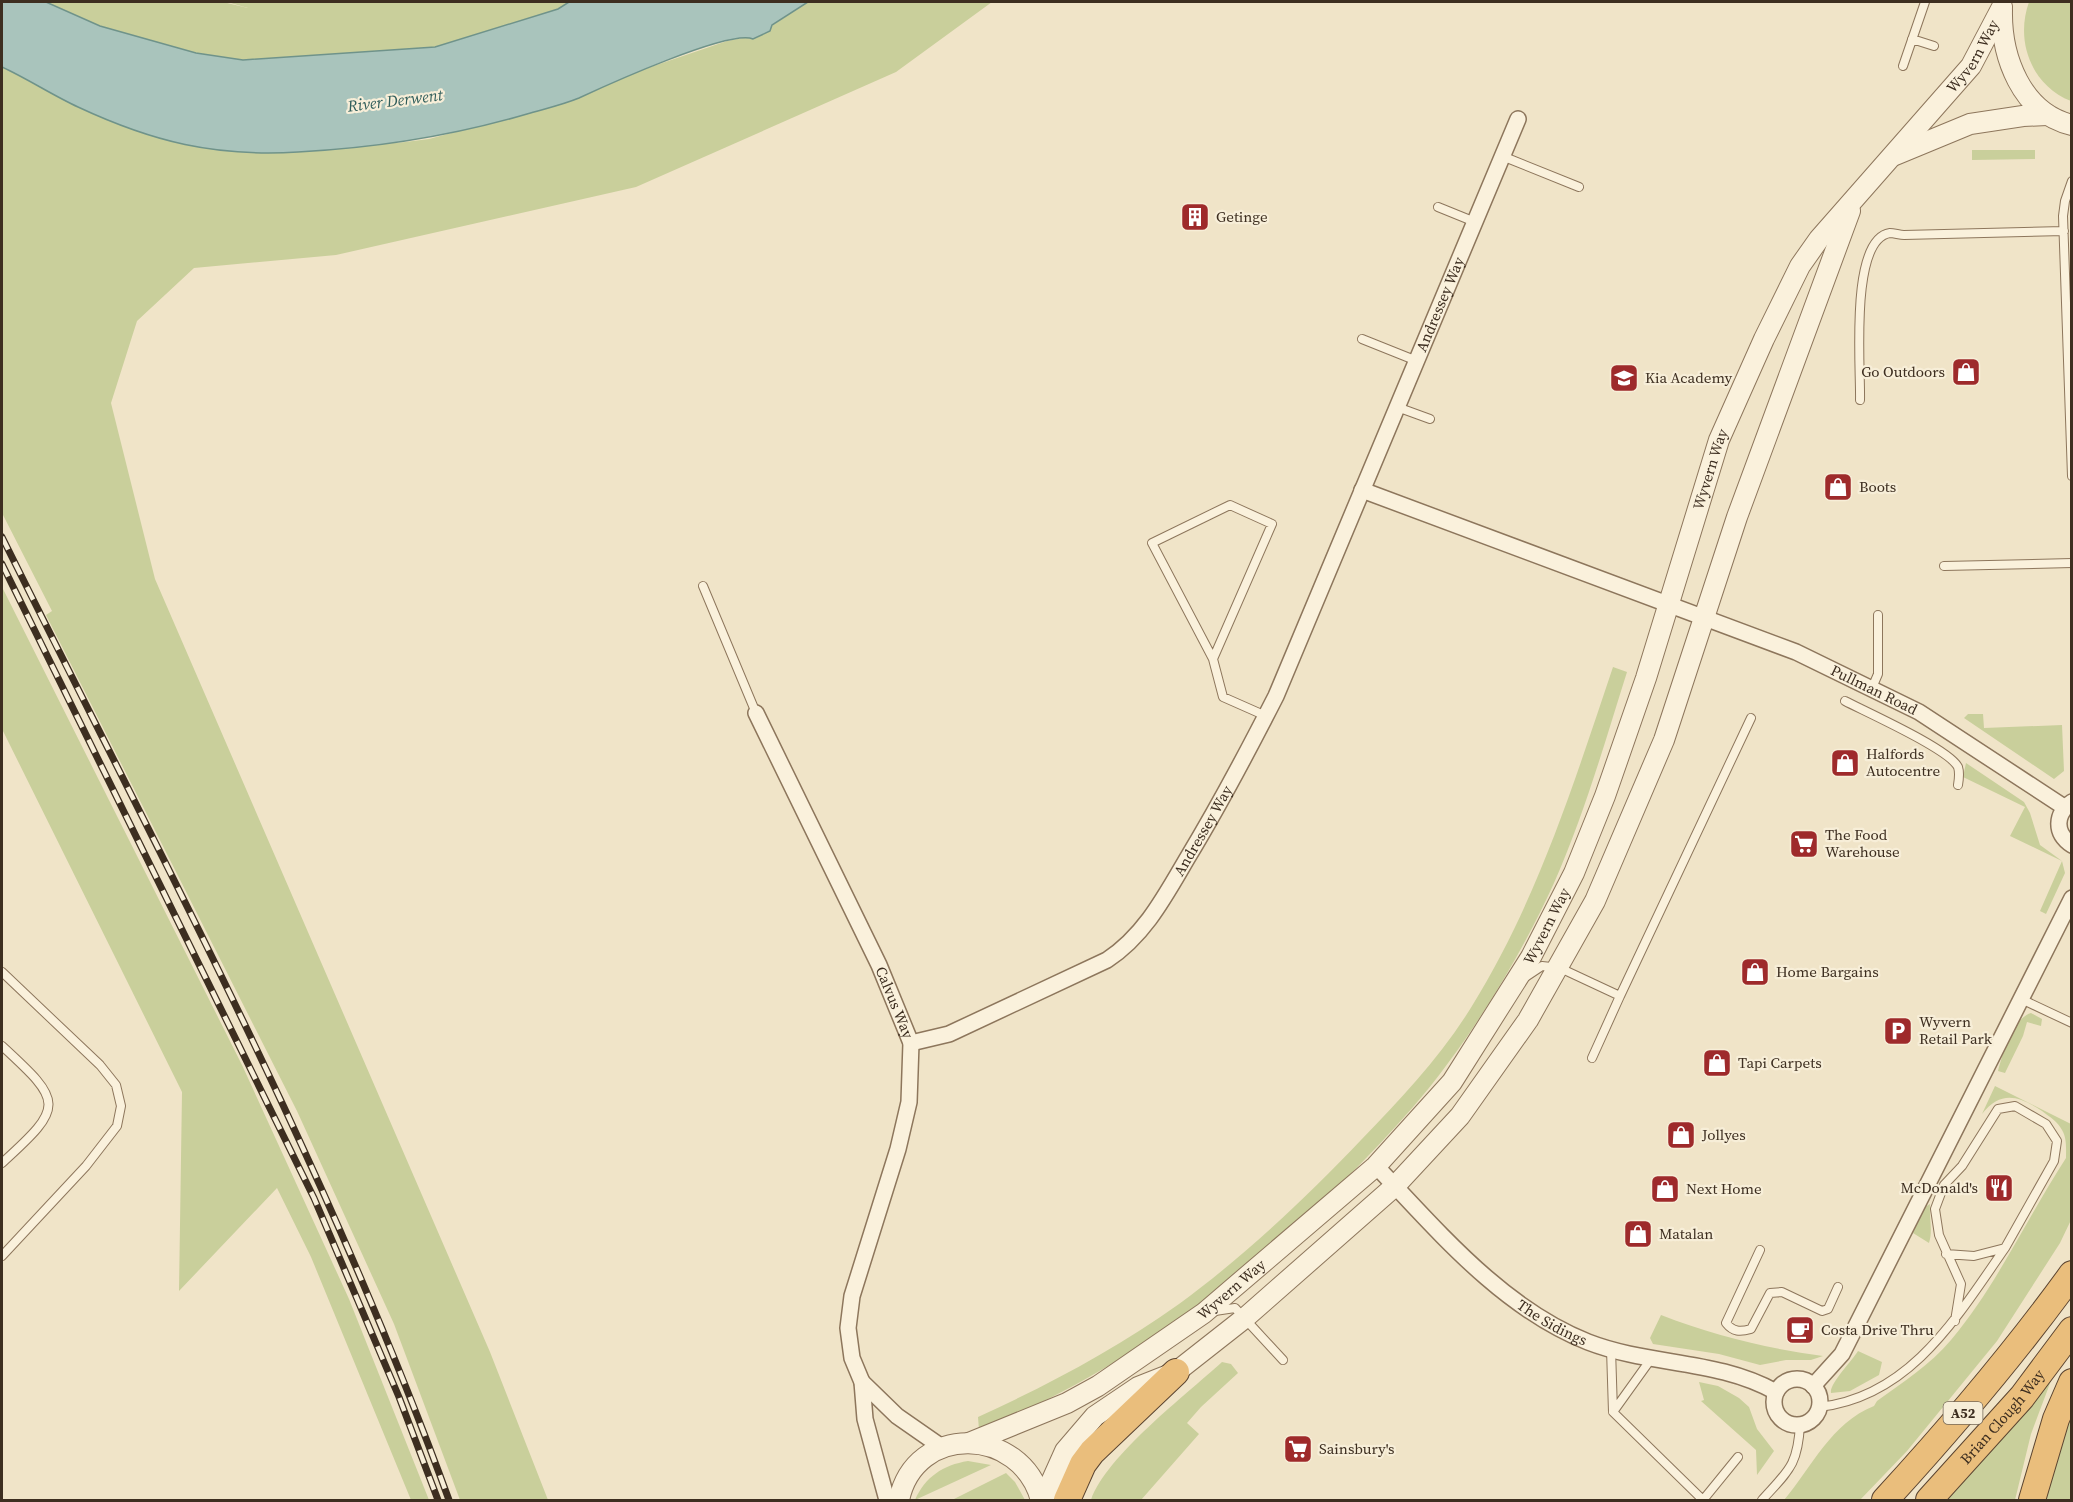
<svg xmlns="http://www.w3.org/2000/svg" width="2073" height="1502" font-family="'Source Serif 4',serif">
  <rect width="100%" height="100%" fill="#f0e4c8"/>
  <path fill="#c9cf9b" d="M46,2H223L248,8L227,2H569L558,9L435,47L243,60L196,53L100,26Z
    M808,2H992L896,72L636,187L336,255L194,268L137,321L111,403L155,579L490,1352L548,1500H460L394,1324L297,1111L46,615L52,611L2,513V67L20,76L397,143L429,139L570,101L630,74L727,41L748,37L770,27Z
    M2029,2H2071V101C2031,85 2015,41 2029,2Z
    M1972,150H2035V159L1972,160Z
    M2,587L242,1065L349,1299L429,1500H411L311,1257L277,1188L179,1291L182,1092L2,729Z
    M1613,667L1627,672C1605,742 1584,815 1554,883C1520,958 1467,1045 1413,1107C1298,1239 1142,1366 979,1430L978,1417C1048,1385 1116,1349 1179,1304C1241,1259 1308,1196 1361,1140C1401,1099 1442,1055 1472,1006C1537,901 1574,783 1613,667Z
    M1968,714H1983L1984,728L2062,725L2064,771L2054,779L1964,718Z
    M1966,763L2024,802L2030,813L2040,845L2062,861L2065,873L2046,914L2040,911L2062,861L2010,836L2025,807L1963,777Z
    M2031,1013L2042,1019L2041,1026L2027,1022L2023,1036L2005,1073L1998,1071C2003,1053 2012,1019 2031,1013Z
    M1995,1086L2071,1124V1220L2060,1243L1997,1341L1907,1451L1860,1500H1784C1812,1467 1831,1423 1874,1406L1877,1401C1903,1382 1930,1365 1951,1340C1997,1285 2027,1218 2066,1158C2066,1149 2067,1138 2062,1130C2058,1122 2050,1117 2042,1111C2019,1096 2001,1090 1982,1114Z
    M1930,1204C1929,1218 1933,1230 1929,1243L1913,1233L1925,1207Z
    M1661,1315C1713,1335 1768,1349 1823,1356L1811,1360H1786L1760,1365L1719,1354L1653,1344L1650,1338Z
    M1858,1351L1882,1362L1879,1375L1850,1391L1831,1393C1829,1384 1852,1361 1858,1351Z
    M1222,1362L1231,1364L1238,1373L1201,1407L1187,1423L1199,1434L1141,1500H1091C1106,1456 1186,1395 1222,1362Z
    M2055,1370L2031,1434L2015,1500H1945L2007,1433Z
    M1699,1382L1718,1386L1739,1398L1749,1407L1757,1429L1774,1451L1757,1475L1756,1450L1701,1401L1704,1400Z
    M2071,1392V1500H2040Z
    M968,1461L991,1465L915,1500C925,1477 943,1465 968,1461Z
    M1006,1473L1015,1482L1025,1500H952Z"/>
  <path fill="#a9c4bc" stroke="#6f938a" stroke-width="1.5" d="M2,2H46L100,26L196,53L243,60L435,47L558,9L569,2H808L772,25L770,31L753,39C730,29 607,85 579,98C562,105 544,109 527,114C452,136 376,148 298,152C215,157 153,142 78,107C52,95 28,79 2,67Z"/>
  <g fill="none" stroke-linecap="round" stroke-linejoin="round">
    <g stroke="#8d765c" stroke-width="10">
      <path id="service" d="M1912,39L1934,46
        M1903,66L1925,2
        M1502,156L1579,187
        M2072,181L2065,201L2063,216L2072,476
        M1438,207L1475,222
        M1362,339L1417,361
        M1860,400C1861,369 1849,239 1890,233C1894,233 1900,235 1904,235L2064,231
        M1397,407L1430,419
        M1944,566L2072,563
        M703,586L756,713
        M1213,659L1152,543L1230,505L1272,524L1213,659L1223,697L1266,716
        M1872,688L1878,674V615
        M1845,701C1866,712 1949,749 1958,767C1960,773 1959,779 1958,785
        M2,972L100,1065L116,1085L121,1106L117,1126L86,1166L2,1256
        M1527,976L1542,966L1560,968L1620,996L1751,718
        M2021,999L2072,1023
        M2,1046C63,1102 65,1106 2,1163
        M1592,1058L1620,996
        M1760,1250L1726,1323C1733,1332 1740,1332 1751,1329L1770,1293L1782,1292L1822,1311L1828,1309L1838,1287
        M1946,1254L1974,1256L2005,1248L2054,1161L2057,1141L2046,1124L2015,1106L1998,1109L1962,1166L1944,1185L1935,1209L1939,1235L1961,1284L1955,1321
        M1215,1311L1235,1308L1283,1360
        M1611,1349L1613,1412L1703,1500
        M1819,1407C1910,1397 1957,1317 2005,1248
        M1613,1412L1651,1359
        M1703,1500L1738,1457
        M1762,1500C1788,1471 1798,1466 1800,1424"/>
    </g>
    <g stroke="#8d765c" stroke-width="18">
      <g id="minor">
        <path id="s1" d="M1362,490L1796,652L1919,712L2064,807"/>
        <path id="s2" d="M756,713L879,965L911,1043L909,1102L898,1149L852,1296L848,1328L852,1358L862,1382L865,1419L887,1500"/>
        <path d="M2072,802C2055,814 2054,833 2072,845"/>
        <path id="s3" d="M911,1043L949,1034L1107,960C1145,935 1165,896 1188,857C1220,804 1248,751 1276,696L1518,119"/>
        <path id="s4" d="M1376,1166C1438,1231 1502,1308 1588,1342C1650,1366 1717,1359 1776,1392"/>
        <circle cx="1797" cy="1402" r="23"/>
        <path d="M862,1382L897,1416L943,1448"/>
        <path d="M1813,1386L1842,1354L2072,898"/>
      </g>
    </g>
    <g stroke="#8d765c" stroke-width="22">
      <g id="tertiary">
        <path d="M2002,10C2001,56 2021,113 2072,125"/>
        <path d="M1895,155L1970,124L2023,116L2047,115"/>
        <path id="s5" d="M969,1443L1067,1403L1098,1386L1204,1313L1376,1166L1452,1082L1531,957L1574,873L1605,796L1646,678L1719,440L1764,339L1800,266L1819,239L1971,66L2002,7"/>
        <path d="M899,1500C915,1423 1021,1426 1041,1500"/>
        <path d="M1043,1500L1065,1451L1095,1416L1138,1387L1176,1372L1246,1317L1395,1186L1460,1116L1528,1020L1595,901L1664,740L1737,517L1850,211"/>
      </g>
    </g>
    <g stroke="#5b4430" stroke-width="28">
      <g id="trunk">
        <path d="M1067,1500L1083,1464L1092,1452L1176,1372"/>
        <path d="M1885,1500C1951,1428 2014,1354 2072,1274"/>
        <path id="s6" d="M1929,1500L2022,1397L2072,1330"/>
        <path d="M2032,1500L2056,1419L2072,1382"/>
      </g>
    </g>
    <use href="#service" stroke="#faf1dc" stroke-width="8"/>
    <use href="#minor" stroke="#faf1dc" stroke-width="15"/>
    <use href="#tertiary" stroke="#faf1dc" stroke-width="20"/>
    <use href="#trunk" stroke="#eabe7c" stroke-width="26"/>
    <g stroke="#3d2e20" stroke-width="7">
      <path id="rail" d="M2,537C159,854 328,1167 449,1500
        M2,564L314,1198L399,1397L438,1500"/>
    </g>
    <use href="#rail" stroke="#f7eed8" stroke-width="4.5" stroke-dasharray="14" stroke-linecap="butt"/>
  </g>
  <defs>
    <g id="building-square" transform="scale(1.5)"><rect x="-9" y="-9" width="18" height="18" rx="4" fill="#9e2a2b" stroke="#f7eed8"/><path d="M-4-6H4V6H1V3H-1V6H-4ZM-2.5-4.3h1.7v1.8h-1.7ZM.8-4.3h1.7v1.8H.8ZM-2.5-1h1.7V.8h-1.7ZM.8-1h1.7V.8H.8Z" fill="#fff"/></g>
    <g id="shop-square" transform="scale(1.5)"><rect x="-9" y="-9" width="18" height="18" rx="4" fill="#9e2a2b" stroke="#f7eed8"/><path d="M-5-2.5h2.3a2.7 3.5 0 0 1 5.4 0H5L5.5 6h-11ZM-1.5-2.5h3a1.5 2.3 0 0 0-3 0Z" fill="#fff"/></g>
    <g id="university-square" transform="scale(1.5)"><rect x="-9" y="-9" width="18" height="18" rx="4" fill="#9e2a2b" stroke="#f7eed8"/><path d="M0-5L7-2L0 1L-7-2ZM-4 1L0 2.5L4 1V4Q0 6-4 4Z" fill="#fff"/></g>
    <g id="supermarket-square" transform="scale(1.5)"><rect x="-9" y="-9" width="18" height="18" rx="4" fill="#9e2a2b" stroke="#f7eed8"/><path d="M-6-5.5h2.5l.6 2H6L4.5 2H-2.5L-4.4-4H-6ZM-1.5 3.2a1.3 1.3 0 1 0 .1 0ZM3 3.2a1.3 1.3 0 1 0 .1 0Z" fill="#fff"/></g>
    <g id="parking-square" transform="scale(1.5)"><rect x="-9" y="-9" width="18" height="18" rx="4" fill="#9e2a2b" stroke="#f7eed8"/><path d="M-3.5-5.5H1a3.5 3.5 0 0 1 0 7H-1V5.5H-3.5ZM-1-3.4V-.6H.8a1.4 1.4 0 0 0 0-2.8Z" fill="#fff"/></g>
    <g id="restaurant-square" transform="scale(1.5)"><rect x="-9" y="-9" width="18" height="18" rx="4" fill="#9e2a2b" stroke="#f7eed8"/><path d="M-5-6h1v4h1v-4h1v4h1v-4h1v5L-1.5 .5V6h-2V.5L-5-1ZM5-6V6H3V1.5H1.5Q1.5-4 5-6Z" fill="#fff"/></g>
    <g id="cafe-square" transform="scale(1.5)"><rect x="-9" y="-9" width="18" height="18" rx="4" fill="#9e2a2b" stroke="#f7eed8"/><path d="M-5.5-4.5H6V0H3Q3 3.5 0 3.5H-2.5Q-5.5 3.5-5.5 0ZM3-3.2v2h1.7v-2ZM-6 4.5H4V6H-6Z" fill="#fff"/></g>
  </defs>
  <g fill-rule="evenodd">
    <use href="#building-square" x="1195" y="217"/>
    <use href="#shop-square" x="1966" y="372"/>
    <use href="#university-square" x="1624" y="378"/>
    <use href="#shop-square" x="1838" y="487"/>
    <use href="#shop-square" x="1845" y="763"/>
    <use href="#supermarket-square" x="1804" y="844"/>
    <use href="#shop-square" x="1755" y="972"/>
    <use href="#parking-square" x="1898" y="1031"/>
    <use href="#shop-square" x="1717" y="1063"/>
    <use href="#shop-square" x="1681" y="1135"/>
    <use href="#restaurant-square" x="1999" y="1188"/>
    <use href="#shop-square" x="1665" y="1189"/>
    <use href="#shop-square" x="1638" y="1234"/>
    <use href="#cafe-square" x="1800" y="1330"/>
    <use href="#supermarket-square" x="1298" y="1449"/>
  </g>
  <g text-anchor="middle" stroke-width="4.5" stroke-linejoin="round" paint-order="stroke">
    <rect fill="#f7eed8" stroke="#756857" stroke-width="1.5" x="1943.5" y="1402" width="39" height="22" rx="4.5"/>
    <g font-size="14" font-weight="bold" fill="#3d2e20">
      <text x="1963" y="1418">A52</text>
    </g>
    <g font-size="15" fill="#3d2e20" stroke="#f7eed8">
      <text dy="5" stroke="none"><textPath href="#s5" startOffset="1773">Wyvern Way</textPath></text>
      <text dy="5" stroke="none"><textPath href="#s3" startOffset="954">Andressey Way</textPath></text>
      <text dy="5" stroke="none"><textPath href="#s5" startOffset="1278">Wyvern Way</textPath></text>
      <text dy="5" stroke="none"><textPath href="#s1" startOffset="550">Pullman Road</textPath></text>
      <text dy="5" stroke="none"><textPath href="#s3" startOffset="376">Andressey Way</textPath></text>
      <text dy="5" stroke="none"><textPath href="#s5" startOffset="792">Wyvern Way</textPath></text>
      <text dy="5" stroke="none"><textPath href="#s2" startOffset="321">Calvus Way</textPath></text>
      <text dy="5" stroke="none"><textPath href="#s5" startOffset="306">Wyvern Way</textPath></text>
      <text dy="5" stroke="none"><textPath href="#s4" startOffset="237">The Sidings</textPath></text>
      <text dy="5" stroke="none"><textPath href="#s6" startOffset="111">Brian Clough Way</textPath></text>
    </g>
    <g font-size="15" fill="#3d2e20" stroke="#f7eed8" text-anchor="start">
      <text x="1216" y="222">Getinge</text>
      <text x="1945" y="377" text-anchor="end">Go Outdoors</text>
      <text x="1645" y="383">Kia Academy</text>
      <text x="1859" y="492">Boots</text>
      <text x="1866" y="759">Halfords<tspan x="1866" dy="17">Autocentre</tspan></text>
      <text x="1825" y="840">The Food<tspan x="1825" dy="17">Warehouse</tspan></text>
      <text x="1776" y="977">Home Bargains</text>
      <text x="1919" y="1027">Wyvern<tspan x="1919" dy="17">Retail Park</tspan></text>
      <text x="1738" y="1068">Tapi Carpets</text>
      <text x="1702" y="1140">Jollyes</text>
      <text x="1978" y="1193" text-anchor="end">McDonald's</text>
      <text x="1686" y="1194">Next Home</text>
      <text x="1659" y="1239">Matalan</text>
      <text x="1821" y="1335">Costa Drive Thru</text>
      <text x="1319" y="1454">Sainsbury's</text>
    </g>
    <g font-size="16" font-style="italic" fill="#2f5d5a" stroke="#f7eed8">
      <text transform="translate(395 100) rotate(-7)" y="6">River Derwent</text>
    </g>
  </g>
  <rect width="2073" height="1502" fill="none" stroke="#3d2e20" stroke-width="6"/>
</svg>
